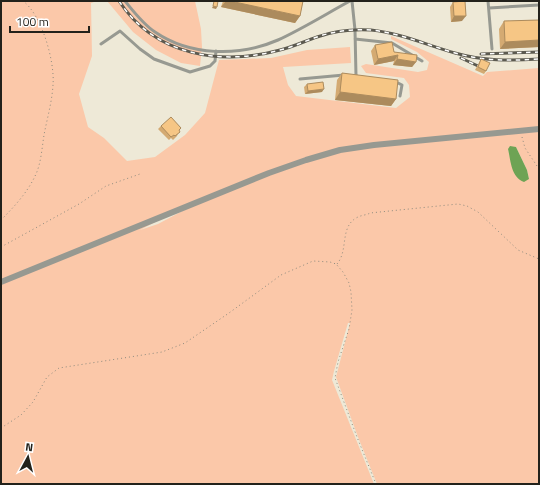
<svg xmlns="http://www.w3.org/2000/svg" width="540" height="485" font-family="'Titillium Web',sans-serif">
  <rect width="100%" height="100%" fill="#eee9d7"/>
  <path fill="#fbc8a9" fill-rule="evenodd" d="M1,1H97L91,3L92,56L79,94L88,127L104,138L127,161L155,157L185,135L205,113L219,60L271,58L307,50L350,47L351,63L283,67L288,85L296,96L396,108L410,97L409,85L404,78L366,73L361,66L366,64L418,72L427,70L429,62L417,52L391,39V36L483,76L487,72L539,68V484H377L358,437L336,377L350,323H348L334,371L332,380L374,484H1ZM516,147L527,170L529,179L511,161L508,149ZM203,197L205,199L158,224L140,230Z
    M107,1H195L201,29L202,47L200,66L181,63L156,50L133,32Z"/>
  <path fill="#6ea354" d="M510,146L516,147L527,170L529,179L524,182C511,177 511,162 508,149Z"/>
  <g fill="none" stroke-linecap="round" stroke-linejoin="round">
    <path stroke="#8e8b7e" stroke-width="1" stroke-dasharray="1 3" stroke-linecap="butt" d="M522,137L525,148L539,169
      M1,220C14,207 28,192 36,174C41,163 42,148 44,135C47,119 52,102 53,85C55,62 42,15 23,1
      M1,247L79,204L106,186L140,174
      M337,264C349,250 339,226 358,217C362,215 367,215 370,213L458,204L467,206L478,212L518,250L539,259
      M1,428L21,415L33,402L47,377L59,368L162,352L185,343L229,313L281,275L313,261L330,262L336,264L343,272L349,283L351,292L352,310L349,329L338,362L335,378L357,437L376,484"/>
    <path stroke="#979991" stroke-width="3" d="M125,1C134,12 143,24 155,32C190,56 239,57 278,40C302,29 326,14 350,1
      M352,1L355,30L356,76H357
      M488,1L492,49
      M489,8L539,5
      M355,39L392,43L422,61
      M101,44L120,31L140,49L154,59L190,72L210,66L215,61L216,51
      M300,79L344,75
      M394,81L402,85L400,96"/>
    <path stroke="#979991" stroke-width="6" d="M1,282L269,173L306,160L340,150L374,145L539,129"/>
    <g stroke="#5c5a50" stroke-width="3">
      <path id="rail" d="M119,1C155,56 221,66 280,50C293,47 305,41 317,37C334,31 353,29 371,30C400,33 427,45 455,53C483,61 510,61 539,59
        M481,54L539,52
        M461,58L478,66"/>
    </g>
    <use href="#rail" stroke="#fff" stroke-width="1.5" stroke-dasharray="4.5" stroke-linecap="butt"/>
  </g>
  <path fill="#d4aa72" d="M223,1H303L300,16L295,23L221,7Z
    M453,2L462,21L451,22L450,7Z
    M539,20V47L500,49L499,29L504,21Z
    M375,45L394,52L416,62L412,67L393,65L394,61L374,65L371,51Z
    M481,59L486,71L484,74L475,70Z
    M342,73L396,99L391,106L335,100L337,80Z
    M307,84L322,92L305,94L304,87Z
    M161,126L181,128L179,131L177,136L173,140L171,138L169,140L158,129Z"/>
  <path fill="#ac8b5d" d="M226,1H230L300,16L295,23L221,7Z
    M213,6L217,7L216,9L212,8Z
    M454,16H466L462,21L451,22Z
    M539,40V47L500,49L505,42Z
    M398,55L394,61L374,65L378,59Z
    M397,59L416,62L412,67L393,65Z
    M324,89L322,92L305,94L308,91Z
    M340,92L396,99L391,106L335,100Z"/>
  <path fill="#f6c685" stroke="#ac8b5d" d="M214,1H218L217,7L213,6Z
    M230,1H303L300,16Z
    M465,1L466,16H454L453,2Z
    M539,20V40L505,42L504,21Z
    M392,42L394,52L417,55L416,62L397,59L398,55L378,59L375,45Z
    M481,59L490,63L486,71L478,67Z
    M342,73L398,80L396,99L340,92Z
    M323,82L324,89L308,91L307,84Z
    M171,117L181,128L179,130L180,132L175,136L174,135L171,137L161,126Z"/>
  <rect width="540" height="485" fill="none" stroke="#23221b" stroke-width="4"/>
  <g transform="translate(28 457) rotate(7)" stroke="#ffffff" stroke-width="3" paint-order="stroke">
  <path d="M0-3L7 15L0 10L-7 15Z" fill="#23221b"/>
  <text y="-6" font-size="11" font-weight="bold" text-anchor="middle" fill="#23221b">N</text>
  </g>
  <path d="M10 26v6h79v-6" fill="none" stroke="#23221b" stroke-width="2"/>
  <text x="16" y="26" font-size="12" fill="#23221b" stroke="#ffffff" stroke-width="3" paint-order="stroke">100 m</text>
</svg>
